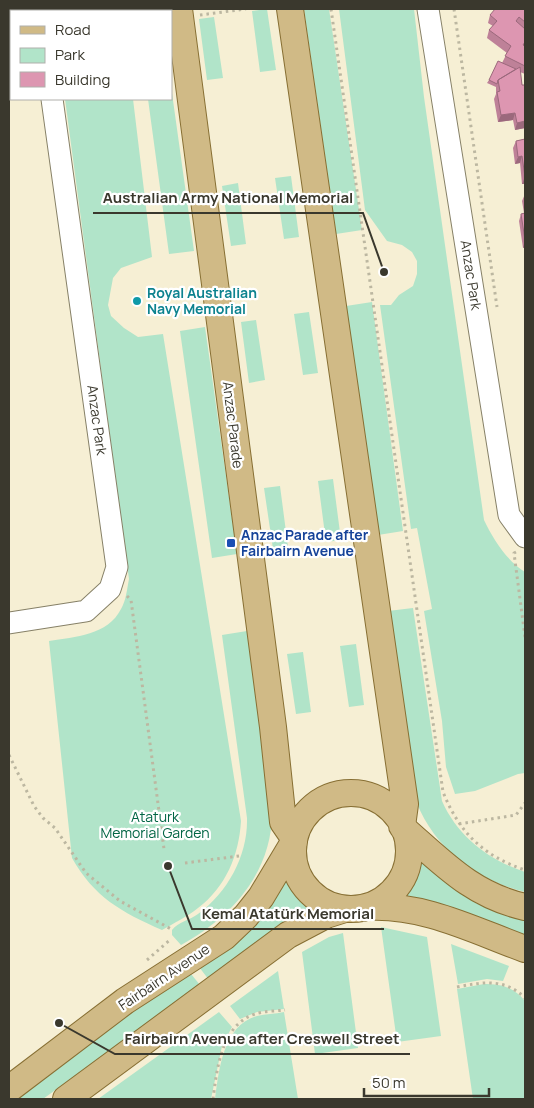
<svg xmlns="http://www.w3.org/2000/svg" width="534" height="1108" font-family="Manrope,sans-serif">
  <rect width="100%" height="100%" fill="#f6efd4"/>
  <path fill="#b1e4c9" d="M267,9L276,70L260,72L252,11Z
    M304,9H329L362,230L336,234Z
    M339,9H414L424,97L484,520C493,539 507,561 525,572V773L518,774L475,791L455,794L446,767L442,721L424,611L432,609L417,528L411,529L380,305H391L399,295L413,286L417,274V261L412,252L402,245L387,241L365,210Z
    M214,17L223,78L207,80L199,19Z
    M171,86L194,251L169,254L148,99H171Z
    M65,99H133L152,257L121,268L113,278L108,305L111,316L124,328L138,337L163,334L241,821C239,855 226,887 198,908C187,917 174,923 162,930C121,912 94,897 72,858L49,641C75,637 108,635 121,609C126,601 127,589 129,579Z
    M291,176L299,237L284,239L275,178Z
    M238,183L246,244L231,246L222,186Z
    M372,302L403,531L378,535L346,306Z
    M309,312L318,373L303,375L294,314Z
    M256,320L265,380L249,383L241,322Z
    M205,327L237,554L212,558L180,331Z
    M333,479L341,540L326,542L318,481Z
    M280,486L288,547L273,549L264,488Z
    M413,608L442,801C458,837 489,860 525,872V892C475,880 430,845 414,795L388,611Z
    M247,631L272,808C274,870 233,917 181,945L172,935V930C178,922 190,920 198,914C228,892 248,855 247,818L222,635Z
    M356,644L364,705L349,707L340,646Z
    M303,652L311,712L296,714L287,654Z
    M416,852L525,916V936L397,896C409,882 414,870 416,852Z
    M289,871L299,890L316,906L209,980L196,963Z
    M381,927L427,937L441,1036L397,1042Z
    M343,933L358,1048L315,1054L302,952L329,937Z
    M451,944L509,966L503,981L487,979L458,984Z
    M187,969L200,985L43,1099H9Z
    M278,971L284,1009L257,1012L240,1019L230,1006Z
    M484,984C501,984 514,987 525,1001V1099H473L457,989Z
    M219,1012L232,1027L222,1046L211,1099H98Z
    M284,1012L298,1099H215C219,1070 223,1025 257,1016C265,1014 275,1014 284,1012Z"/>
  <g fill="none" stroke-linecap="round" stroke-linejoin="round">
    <g stroke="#868067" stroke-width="23">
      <path id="minor" d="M40,9V11
        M428,9L509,515L525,537
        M9,623L86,611L110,589L117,567L52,99"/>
    </g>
    <g stroke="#876f33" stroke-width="28">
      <path id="major" d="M179,9L273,727L283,822L294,838
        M290,9L405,804L402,826
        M293 851a58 58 0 1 1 116 0a58 58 0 1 1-116 0Z
        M404,829C443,863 472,895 525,907
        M367,907C424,904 473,930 525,949
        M9,1089L125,1001L224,937L246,916L261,897L294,842
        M66,1099L288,935L326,915L345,909"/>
    </g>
    <path stroke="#bcb7a1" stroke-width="3" stroke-dasharray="2.5 4" stroke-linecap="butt" d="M151,9L153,11
      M331,9L443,792C459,832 483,856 525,870
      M454,9L497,307
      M89,11L109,9
      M200,15L246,9
      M9,42L11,41
      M516,552L514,553L525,637
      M127,596L131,600L164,849
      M9,755L34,806L43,818L55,828L86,873L120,901L171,929
      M459,824L516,815L525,803
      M185,863L239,856
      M147,960L171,939
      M457,987C483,982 505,978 525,998
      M213,1099C217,1069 221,1025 255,1014C264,1011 276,1011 285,1010"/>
    <use href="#minor" stroke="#fff" stroke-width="21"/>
    <use href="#major" stroke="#d0ba86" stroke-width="26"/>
  </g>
  <path fill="#be8198" d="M525,9V74L520,72L522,85H525V128L515,130L513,120L498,122L494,99L496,94V87L487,83L489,80L502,63L507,53L487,38L489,30L493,26L488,23L490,15Z
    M525,139V184H522L520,163L515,164L513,148L516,141Z
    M525,194V247L523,248L519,221L521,214L524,213L522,201Z"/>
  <path fill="#9b697c" d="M515,113L513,120L498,122L501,115Z
    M525,121V128L515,130L517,123Z
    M522,156L520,163L515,164L518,157Z
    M525,177V184H522Z
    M525,240V247L523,248Z"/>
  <path fill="#dd96b1" stroke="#9b697c" d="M495,9H525V22L519,17L516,21L525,29V42L523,45L525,46V66L505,56L511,46L489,30L497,21L490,15Z
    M498,61L516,69L498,80L497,84L489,80Z
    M520,67L522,85H525V121L517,123L515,113L501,115L497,92L500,91L498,80Z
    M525,139V177L522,156L518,157L516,141Z
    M525,213V240L521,214Z"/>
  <circle fill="#0f9aa8" stroke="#fff" stroke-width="2" cx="137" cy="301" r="5"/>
  <rect fill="#1a4fb4" stroke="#fff" stroke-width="2" x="226" y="538" width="10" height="10" rx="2.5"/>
  <g text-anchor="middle" stroke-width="4.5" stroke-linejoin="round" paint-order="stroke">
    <g font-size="14" fill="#3a382d" stroke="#fff">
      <text transform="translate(471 275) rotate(81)" y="5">Anzac Park</text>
      <text transform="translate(97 420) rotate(82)" y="5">Anzac Park</text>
      <text transform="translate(233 425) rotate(83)" y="5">Anzac Parade</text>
      <text transform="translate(164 977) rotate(-34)" y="5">Fairbairn Avenue</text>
    </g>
    <g font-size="14" font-weight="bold" fill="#0d838f" stroke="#fff" text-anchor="start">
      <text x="147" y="298">Royal Australian<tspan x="147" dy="16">Navy Memorial</tspan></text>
    </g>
    <g font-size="14" font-weight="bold" fill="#164399" stroke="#fff" text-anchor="start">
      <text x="241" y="540">Anzac Parade after<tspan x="241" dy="16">Fairbairn Avenue</tspan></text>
    </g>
    <g font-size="14" fill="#016544" stroke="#fff">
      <text x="155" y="822">Ataturk<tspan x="155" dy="16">Memorial Garden</tspan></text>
    </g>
  </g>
  <path fill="none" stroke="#3a382d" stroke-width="2" d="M384 272L363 213H93M168 866L192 929H384M59 1023L115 1054H410"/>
  <g fill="#3a382d" stroke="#fff" stroke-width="2">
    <circle cx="384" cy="272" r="5"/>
    <circle cx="168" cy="866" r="5"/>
    <circle cx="59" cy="1023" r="5"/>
  </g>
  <g font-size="15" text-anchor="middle" font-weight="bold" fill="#3a382d" stroke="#fff" stroke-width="4.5" stroke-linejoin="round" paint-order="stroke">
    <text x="228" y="203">Australian Army National Memorial</text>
    <text x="288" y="919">Kemal Atatürk Memorial</text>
    <text x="262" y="1044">Fairbairn Avenue after Creswell Street</text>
  </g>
  <rect width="534" height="1108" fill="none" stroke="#3a382d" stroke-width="20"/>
  <rect x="10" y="10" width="162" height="90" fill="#ffffff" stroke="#b0afab"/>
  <rect x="20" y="26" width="25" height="8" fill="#d0ba86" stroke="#b0afab"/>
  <text x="55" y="35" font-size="15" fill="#3a382d">Road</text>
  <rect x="20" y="48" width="25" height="15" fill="#b1e4c9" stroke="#b0afab"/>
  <text x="55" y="60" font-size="15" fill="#3a382d">Park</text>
  <rect x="20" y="72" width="25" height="15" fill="#dd96b1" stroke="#b0afab"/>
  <text x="55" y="85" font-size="15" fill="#3a382d">Building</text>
  <path d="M364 1088v8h125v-8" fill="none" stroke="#3a382d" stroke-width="2.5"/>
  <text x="372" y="1088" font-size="15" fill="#3a382d" stroke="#ffffff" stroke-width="4" paint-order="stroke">50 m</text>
</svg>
